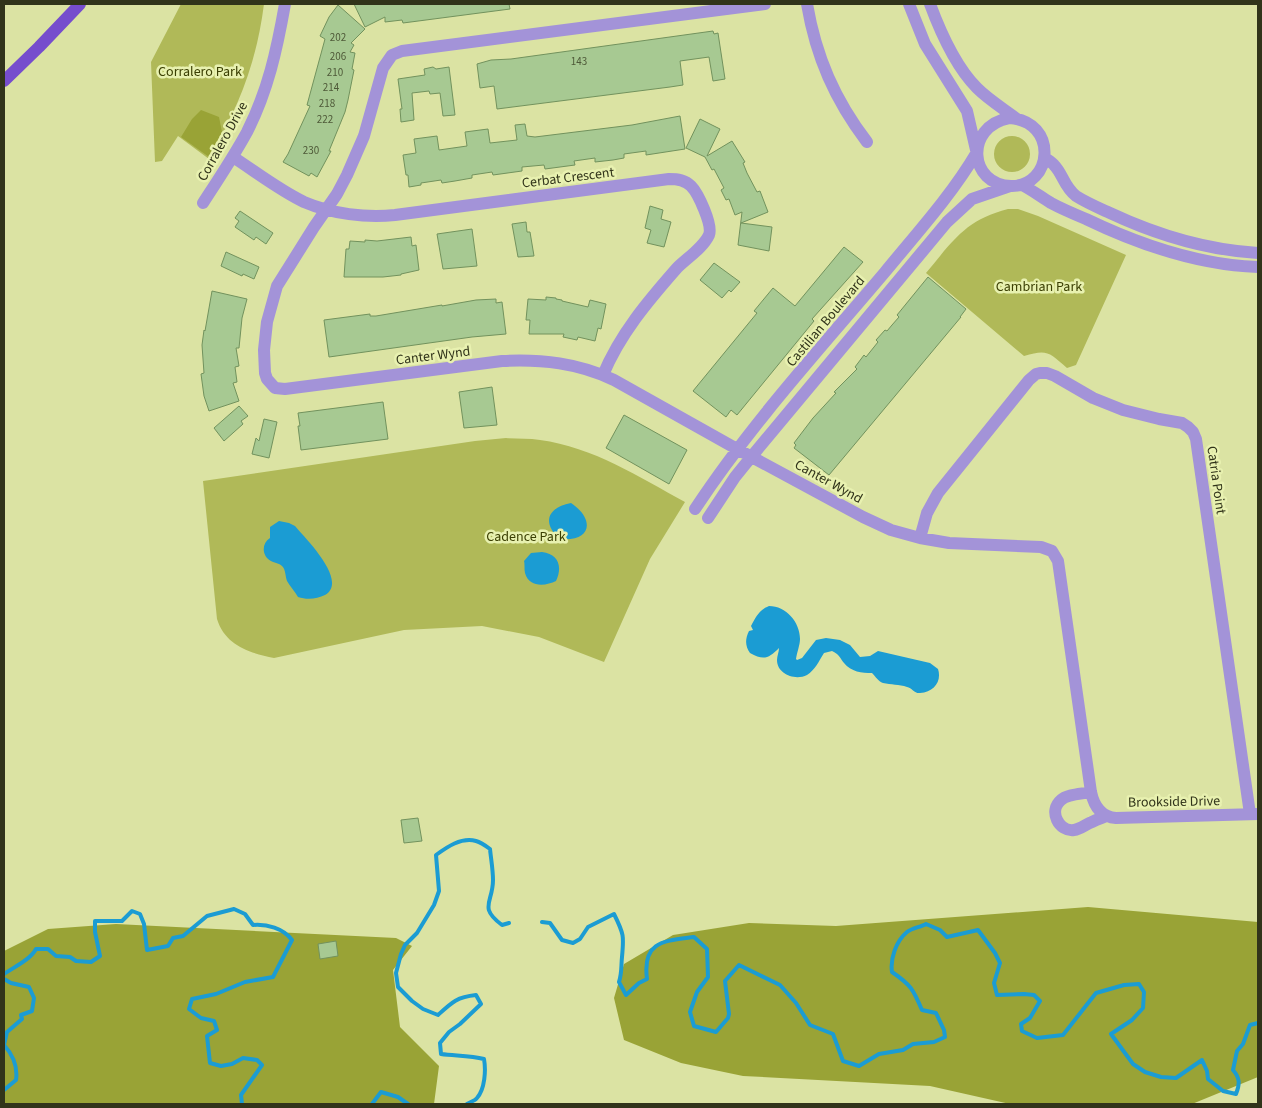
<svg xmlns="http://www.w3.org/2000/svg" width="1262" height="1108" font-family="'Source Sans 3',sans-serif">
  <rect width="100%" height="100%" fill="#dbe3a3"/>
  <path fill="#b0b958" d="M181,4H264C256,65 239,105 209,159L178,136L162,161L155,162L151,62Z
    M994 154a18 18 0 1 1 36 0a18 18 0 1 1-36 0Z
    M1008,209H1018L1038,216L1126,255L1076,365L1067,368C1049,352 1047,349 1024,356L926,273C953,241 965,220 1008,209Z
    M506,438C517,439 529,438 540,440C593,447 639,477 685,502L650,559L604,662L539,637L482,626L404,630L274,658C249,653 225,645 217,619L203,481L475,441Z"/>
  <path fill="#99a336" d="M201,110L219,117L222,132L209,157L181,137L192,119Z
    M1088,907L1258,922V1077L1192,1104H1010L930,1086L743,1076L681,1063L624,1040L614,998L624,964L673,935L749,923L836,926Z
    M116,924L396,938L412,946L393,970L400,1027L439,1066L434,1104H4V951L48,929Z"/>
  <path fill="#1b9cd3" d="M571,503C595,519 592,542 560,539C541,523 548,507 571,503Z
    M279,521L289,523L295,526C305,538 349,581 325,595C317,599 307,600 298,597C295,592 290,586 287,581C285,576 286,570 282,566C279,563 275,563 271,561C262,556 261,544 270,538V527Z
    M542,552C558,554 563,566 556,581C546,586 529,588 525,573C524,569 525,564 524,561L531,553Z
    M769,606C786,606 800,622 800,639C800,645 797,652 796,659L797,660L802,658L816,640L826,638L840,640L850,645L860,657L870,656L878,651L930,663L938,669C942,681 934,692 920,693C915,694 912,688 907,687C899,684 891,685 883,683C878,681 876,677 872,673C862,673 851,672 844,663C840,658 839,654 832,651L824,653C819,661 815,670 807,675C795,681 777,674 777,660C777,656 779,652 779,648C769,658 764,661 750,653C745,646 745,639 749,631L753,630L751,626C756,617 759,610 769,606Z"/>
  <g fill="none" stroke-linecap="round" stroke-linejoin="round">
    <path stroke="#1b9cd3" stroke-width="4" d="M542,922L550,923L562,940L573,943L580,939L588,927L614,914C624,934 624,936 622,957C621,966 622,973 619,982L626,995L639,983L647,979C642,941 664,941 694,937L707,949L708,977L697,992L690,1012L694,1026L716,1032L728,1018L729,1014L725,981L739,965L780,985L796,1003L810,1025L833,1034L843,1061L859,1066L879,1054L903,1050L913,1044L934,1042L945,1037L944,1030L936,1013L922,1010C913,989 911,985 892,972C890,959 896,941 907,932C912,928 921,927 926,924L940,930L947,937L978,930L995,953L1000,963L994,983L997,995L1024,994L1034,995L1040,1001L1030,1018L1021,1024L1022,1031L1037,1038L1063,1035L1096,993L1124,985L1139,984L1144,992L1143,1008L1132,1020L1111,1034L1133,1064L1145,1072L1161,1077L1176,1078L1202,1060L1207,1071L1208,1079L1223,1091L1236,1094C1240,1084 1240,1078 1233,1070L1237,1051L1243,1044L1250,1025L1258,1023
      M4,974C14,967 30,960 36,949H48L56,956L70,957L76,961L91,962L100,956L95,932V921H122L132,911L140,914L144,924L147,950L168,946L173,938L183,936L207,916L234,909L245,914L253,925C267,924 283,928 292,940L273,977L245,982L216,994L192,999L189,1009L201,1018L214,1021L217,1030L207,1036L210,1063L221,1066L232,1064L243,1058L257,1060L262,1065L241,1095L242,1104
      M4,979L11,983L29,987L34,998L32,1011L21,1015L22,1019L7,1032L4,1045C13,1055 18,1066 16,1080L4,1090
      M372,1104L381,1092L398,1097L408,1104
      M467,1104C470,1102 475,1101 477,1098C485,1089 486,1070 484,1059C470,1055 455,1056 441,1054L440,1043L449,1032L460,1024L481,1004L476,995C457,997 452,1002 438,1015L423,1009L412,1001L398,987L396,973L401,954L405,945L417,933L434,905L439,891L436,855C447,847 461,837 476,841C480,842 486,846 490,849C491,859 493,870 493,880C493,903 478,907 502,925L509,923"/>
  </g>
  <path fill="#a7c992" stroke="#72925d" d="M354,4H509L510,9L403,23L402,20L385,22V17L365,27Z
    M338,5L365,29L351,43L354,45L350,52L355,53L352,69L354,70L348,100L345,112L329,151H331L317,177L311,173L309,176L283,162L288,154L310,106L307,105L325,39L320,36L329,17Z
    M713,31L714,34L718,33L725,79L713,81L709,57L680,61L683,85L670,87L497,109L494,86L480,88L477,64L491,60L511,59Z
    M433,67L436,69L449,67L455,115L443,116L440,93L430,94L429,91L412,93L414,120L401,122L400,109H402L398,79L425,75L424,69Z
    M680,116L685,149L646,155V151L624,154V158L613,160L595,162V158L574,161L575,165L545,169L544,165L522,167V171L493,175L492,172L472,175V178L455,181L442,183L441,180L421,183V185L409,187L408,175H406L403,155L416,153L414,139L437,136L439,150L467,146L465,132L488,129L490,143L517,140L515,125L525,124L527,136L535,137L632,125Z
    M700,119L720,129L707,156L732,141L745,162L743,163L747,173L757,192L760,191L768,212L741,223L772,227L769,251L738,245L742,212L735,215L729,199L726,200L721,190L724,188L714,169L712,170L705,157L686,148Z
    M650,206L663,210L661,219L671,222L664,247L647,243L651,230L645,228Z
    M240,211L273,233L266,244L256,237L254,240L235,227L239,221L235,218Z
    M526,222L527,232H530L534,256L518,257L512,224Z
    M472,229L477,266L443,269L437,234Z
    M411,237L412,246L416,245L419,270L401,274V275L383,277H344L346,249H349L350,241L365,242V240L377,241Z
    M844,247L863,262L812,319L814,321L737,415L731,410L726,417L693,391L757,313L754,311L773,288L795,306Z
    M226,252L259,267L254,279L243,274L242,276L221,266Z
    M714,263L740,282L731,292L729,290L722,298L700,280Z
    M928,277L966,309L960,317H961L829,475L794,448L796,445L794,443L813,418L836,393L834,392L857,369L855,367L864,355L866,357L878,342L876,340L885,330L887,331L892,325L899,317L897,315Z
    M212,291L247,299L242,318L239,348H236L239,366L235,367L237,382L233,383L239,401L209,411L204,396L201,374L204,373L202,345L204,330L205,331Z
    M546,297L556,298V299L562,300V301L588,307L590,300L606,304L601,329L598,328L595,341L578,337L577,340L563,337L564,334H529L530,320H526L528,299L546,300Z
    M496,299V303L502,302L506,334L472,337L329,357L324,320L370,314V316H376L442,305V306L476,300Z
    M492,387L497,425L464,428L459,392Z
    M383,402L388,439L301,450L298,426H300L298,413Z
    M239,406L248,416L241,421L243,424L224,441L214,428Z
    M624,415L687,450L669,484L606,448Z
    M264,419L277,422L269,458L252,454L256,438L259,441Z
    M418,818L422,841L404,843L401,820Z
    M336,941L338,956L320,959L318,944Z"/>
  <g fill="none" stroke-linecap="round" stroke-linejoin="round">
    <path stroke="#a393d8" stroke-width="12" d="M765,4L402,51L392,55L383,68L364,136L347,175L337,194L314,227L277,286L267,322L264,350L265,373L267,379L275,388L285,389L502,361C542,359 578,363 614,380L737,449L863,517L891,530L920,538L949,543L1041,547L1052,551L1058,561L1091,792C1094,806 1101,817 1116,818L1258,814
      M807,4C816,57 835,100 867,142
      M909,4L925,44L967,111L976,150
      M930,4C940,31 956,67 977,88C989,100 1004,109 1017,119
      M1009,118C1059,121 1053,187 1011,186C969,185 964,127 1009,118Z
      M233,157C256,172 279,190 304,202C332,214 366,218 395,215L669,179C678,179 685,180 691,186C698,193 713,225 709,235C703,248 687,258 677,268C648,301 620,334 603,375
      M1045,158C1048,160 1052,162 1054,165C1063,174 1064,187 1076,196C1087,203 1099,208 1110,213C1157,235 1207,250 1258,253
      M1022,185C1032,190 1041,197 1051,203C1062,209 1074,214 1086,219C1140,245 1198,265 1258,267
      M203,203C218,180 234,156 247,132C268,91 277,49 285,4
      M695,509C751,424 820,349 885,272C917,233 951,196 977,152
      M708,518L735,477L752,456L947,222L972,199L1010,186
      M920,538L927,513L938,493L1029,380L1036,374L1040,373H1047L1055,376L1093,398L1123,410L1159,419L1182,423L1188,427L1193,432L1196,439L1250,814
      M1091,792C1082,794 1067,794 1061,800C1048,811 1059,832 1074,830C1081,829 1086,824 1092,822C1097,819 1102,818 1107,816"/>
    <path stroke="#764dcd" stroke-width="12" d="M4,81L39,47L80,4"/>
  </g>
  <g text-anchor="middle" stroke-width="5" stroke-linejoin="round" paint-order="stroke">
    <g font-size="11" fill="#4e5938">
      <text x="338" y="41">202</text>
      <text x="338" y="60">206</text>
      <text x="579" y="65">143</text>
      <text x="335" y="76">210</text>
      <text x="331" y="91">214</text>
      <text x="327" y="107">218</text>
      <text x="325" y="123">222</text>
      <text x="311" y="154">230</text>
    </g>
    <g font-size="14" fill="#3b3f03" stroke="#e8f1b0">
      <text x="200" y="76">Corralero Park</text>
      <text x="1039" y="291">Cambrian Park</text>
      <text x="526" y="541">Cadence Park</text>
    </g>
    <g font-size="14" fill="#31341a" stroke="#e8f1b0">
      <text transform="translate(222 141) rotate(-61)" y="5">Corralero Drive</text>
      <text transform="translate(568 177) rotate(-7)" y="5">Cerbat Crescent</text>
      <text transform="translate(825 321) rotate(-50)" y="5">Castilian Boulevard</text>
      <text transform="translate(433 355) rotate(-7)" y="5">Canter Wynd</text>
      <text transform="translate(1217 480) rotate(82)" y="5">Catria Point</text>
      <text transform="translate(829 481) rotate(29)" y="5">Canter Wynd</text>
      <text transform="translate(1174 801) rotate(-1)" y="5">Brookside Drive</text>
    </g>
  </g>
  <rect width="1262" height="1108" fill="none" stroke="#31341a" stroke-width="10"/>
</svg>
